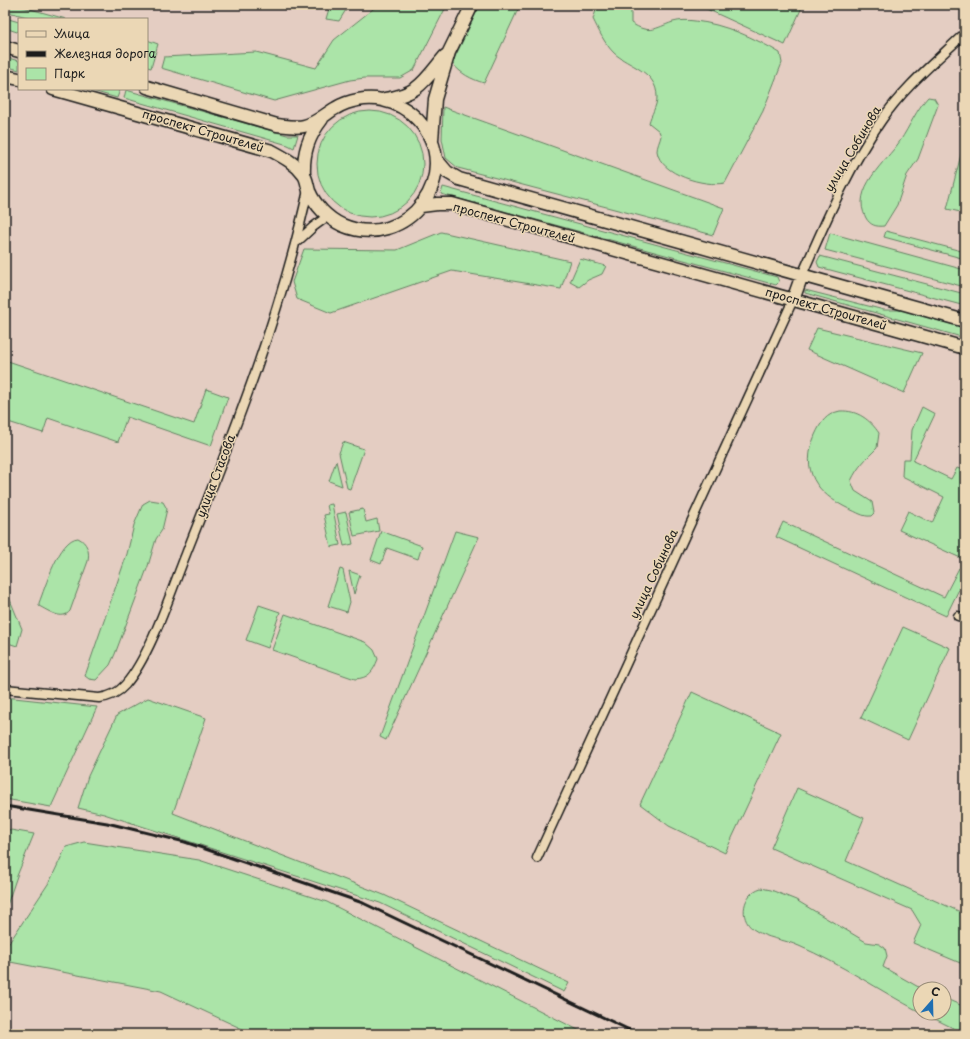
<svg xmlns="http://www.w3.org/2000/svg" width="970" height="1039" font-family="'Playpen Sans',sans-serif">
  <rect width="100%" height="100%" fill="#e4cdc2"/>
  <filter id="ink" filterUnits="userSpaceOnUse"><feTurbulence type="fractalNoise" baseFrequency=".025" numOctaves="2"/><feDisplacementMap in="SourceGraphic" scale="8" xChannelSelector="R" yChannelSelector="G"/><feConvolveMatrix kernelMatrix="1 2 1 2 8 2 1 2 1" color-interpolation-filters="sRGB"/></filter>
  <g filter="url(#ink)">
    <path fill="#abe4a8" stroke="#648062" d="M5,5H16L66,19H34L5,11Z
      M330,5H349L339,21L326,19Z
      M378,5H447L414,70L400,78H365L350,80L274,101L161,68L164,57L256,52L316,68L334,40Z
      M480,5H520L484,83C471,79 461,74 452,63Z
      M598,5H634L631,12V23C650,35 655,28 673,22C679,20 689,20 695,21C724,24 755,38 780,53L782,63L763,111L725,183C705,187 660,175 657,151C657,146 660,141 661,136L659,131L649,123C651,114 657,107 657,97C657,71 628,66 614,53C604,43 599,31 593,19Z
      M698,5H803L785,45Z
      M5,18L19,22V30L17,32L5,28Z
      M147,40L158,44L151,68L147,67Z
      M5,57L19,61V70L5,66Z
      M86,89H118L120,90L117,98Z
      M126,90L287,135H298L294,148L288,145L124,98Z
      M928,97L934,98L938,105L918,159L907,175L897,205L884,226C876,227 870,225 866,218C850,189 886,162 900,141C910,126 916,110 928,97Z
      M443,107L724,208L713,235L458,168L446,158L442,139Z
      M317 164a53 53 0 1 1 106 0a53 53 0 1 1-106 0Z
      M965,139V213L947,209Z
      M443,187L777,277L779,282L776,285L441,194Z
      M886,231L965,252V259L884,237Z
      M441,232L570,261L561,289L452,271L331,313L297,299L292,282L304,249L397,250Z
      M830,233L965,270V287L825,250Z
      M820,256L965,294V306L819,267L817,262Z
      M580,259L606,266L602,274L588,280L579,287L570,282Z
      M805,290L884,310H902L965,328V338L805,293Z
      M817,328L922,353L904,393L807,350Z
      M5,360L194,424L206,389L228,397L211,446L127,417L118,442L48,418L43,433L5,421Z
      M922,407L935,414L913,461L951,479L957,468L965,471V560L899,530L908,511L932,523L944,497L902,476L903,459H910L912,430Z
      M840,411C858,410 870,420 879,433L877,448C866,459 858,466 851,481L855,491L872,502L874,513L871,516C863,517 857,512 849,509C816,493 800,471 815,435C821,422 826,414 840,411Z
      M343,442L364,449L350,489L347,488L339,453Z
      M336,461L342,486L329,481Z
      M150,500L163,502L167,509L162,530L156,539L148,566L115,654L110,665L96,680L89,679L85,676L86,673L127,554L134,525L143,504Z
      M332,504L340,545L331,547L324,515L329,514L327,505Z
      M363,509L366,522L377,519L379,531L354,536L349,512Z
      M346,512L353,544L344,546L337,514Z
      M783,522L944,597L959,568L965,571V577L946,616L776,537Z
      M381,531L422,546L418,559L387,548L381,564L371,560Z
      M455,531L479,537L386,740L380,737Z
      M78,538C87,542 90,552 88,561L70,611C62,621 49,611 39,606V603C45,588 59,539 78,538Z
      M340,569L343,570L350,602L347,612L328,606Z
      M349,571L360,575L354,594Z
      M5,594L8,595L22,629L17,646L5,642Z
      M259,605L280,612L268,648L246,640Z
      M285,614L365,642L374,650L378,659C373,672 369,678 355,679L272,650Z
      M903,627L950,648L908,740L861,718Z
      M692,692L781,733L725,853L669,826L640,804Z
      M5,697L97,707L51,807L5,799Z
      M148,698L206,718L173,813L384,895L569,983L564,992L380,903L104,814L78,808L88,776L117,715Z
      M797,788L864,818L846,861L965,914V965L913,943L921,925L912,910L771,848Z
      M5,829L34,834L17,876L5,911Z
      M84,842L199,860L327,902L586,1034H253L161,991L5,961V949L50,881L66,847Z
      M761,888L771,890L796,900L866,942L879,944L885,948L887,956L883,967L922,989H920V1012C879,990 841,964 799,946C784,939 767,939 753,929C738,918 743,893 761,888Z
      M944,998L965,1007V1034L923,1013H944Z"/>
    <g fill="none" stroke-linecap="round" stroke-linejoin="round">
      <g stroke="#1c1c1c" stroke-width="11">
        <path id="minor" d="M298,241L313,227L328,216
          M802,275C825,223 848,168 881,121C904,87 936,61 965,33
          M958,616L965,618
          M5,689L99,698C109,697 118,693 125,685C151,655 171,591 186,554C233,435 281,315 308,190
          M537,858L793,300"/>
      </g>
      <g stroke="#1c1c1c" stroke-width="15">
        <path id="primary" d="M5,47L19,51
          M5,76L19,79
          M53,89L272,151C283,157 295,163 303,174C307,178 307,185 309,191C315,205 327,218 342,225C407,253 467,173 418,120C409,110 396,103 382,100C367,97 349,100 336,108C325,114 317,123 304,126C296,128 286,126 277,125L147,87
          M385,99C419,94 424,81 445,56
          M432,140L435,99L449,52L472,5
          M436,159L447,172L459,179L965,321
          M304,175C303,153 308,137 322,119
          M421,206L437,204H452L965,348
          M793,300L802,275"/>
      </g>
      <use href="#minor" stroke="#ebd7b5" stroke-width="8"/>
      <use href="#primary" stroke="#ebd7b5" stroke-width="12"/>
      <path stroke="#1c1c1c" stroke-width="3" d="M5,806L107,823L185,842L363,903L638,1034"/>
    </g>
  </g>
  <g text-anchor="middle" stroke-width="3" stroke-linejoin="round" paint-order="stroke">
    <g font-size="12" fill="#1c1c1c" stroke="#ebd7b5">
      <text transform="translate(203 131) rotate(16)" y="4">проспект Строителей</text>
      <text transform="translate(853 149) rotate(-59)" y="4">улица Собинова</text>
      <text transform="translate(514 223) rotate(15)" y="4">проспект Строителей</text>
      <text transform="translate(826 309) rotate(16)" y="4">проспект Строителей</text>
      <text transform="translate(216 476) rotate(-69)" y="4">улица Стасова</text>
      <text transform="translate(654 574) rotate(-65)" y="4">улица Собинова</text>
    </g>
  </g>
  <rect width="970" height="1039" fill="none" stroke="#ebd7b5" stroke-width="20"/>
  <rect x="10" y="10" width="950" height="1019" fill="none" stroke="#1c1c1c" stroke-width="1.5" filter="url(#ink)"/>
  <rect x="18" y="18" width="130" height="72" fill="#ebd7b5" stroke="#988c78"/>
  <rect x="26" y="31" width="20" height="6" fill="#ebd7b5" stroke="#988c78"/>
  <text x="54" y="38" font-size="12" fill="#1c1c1c">Улица</text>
  <rect x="26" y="51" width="20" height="6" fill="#1c1c1c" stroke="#988c78"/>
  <text x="54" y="58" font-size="12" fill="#1c1c1c">Железная дорога</text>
  <rect x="26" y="68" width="20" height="12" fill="#abe4a8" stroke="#988c78"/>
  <text x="54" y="78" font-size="12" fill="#1c1c1c">Парк</text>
  <g transform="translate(932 1001) rotate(20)"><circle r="19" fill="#ebd7b5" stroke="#988c78"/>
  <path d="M0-3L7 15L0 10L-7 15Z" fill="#1f6fb2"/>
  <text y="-6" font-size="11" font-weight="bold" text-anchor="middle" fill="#1c1c1c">С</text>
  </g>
</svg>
